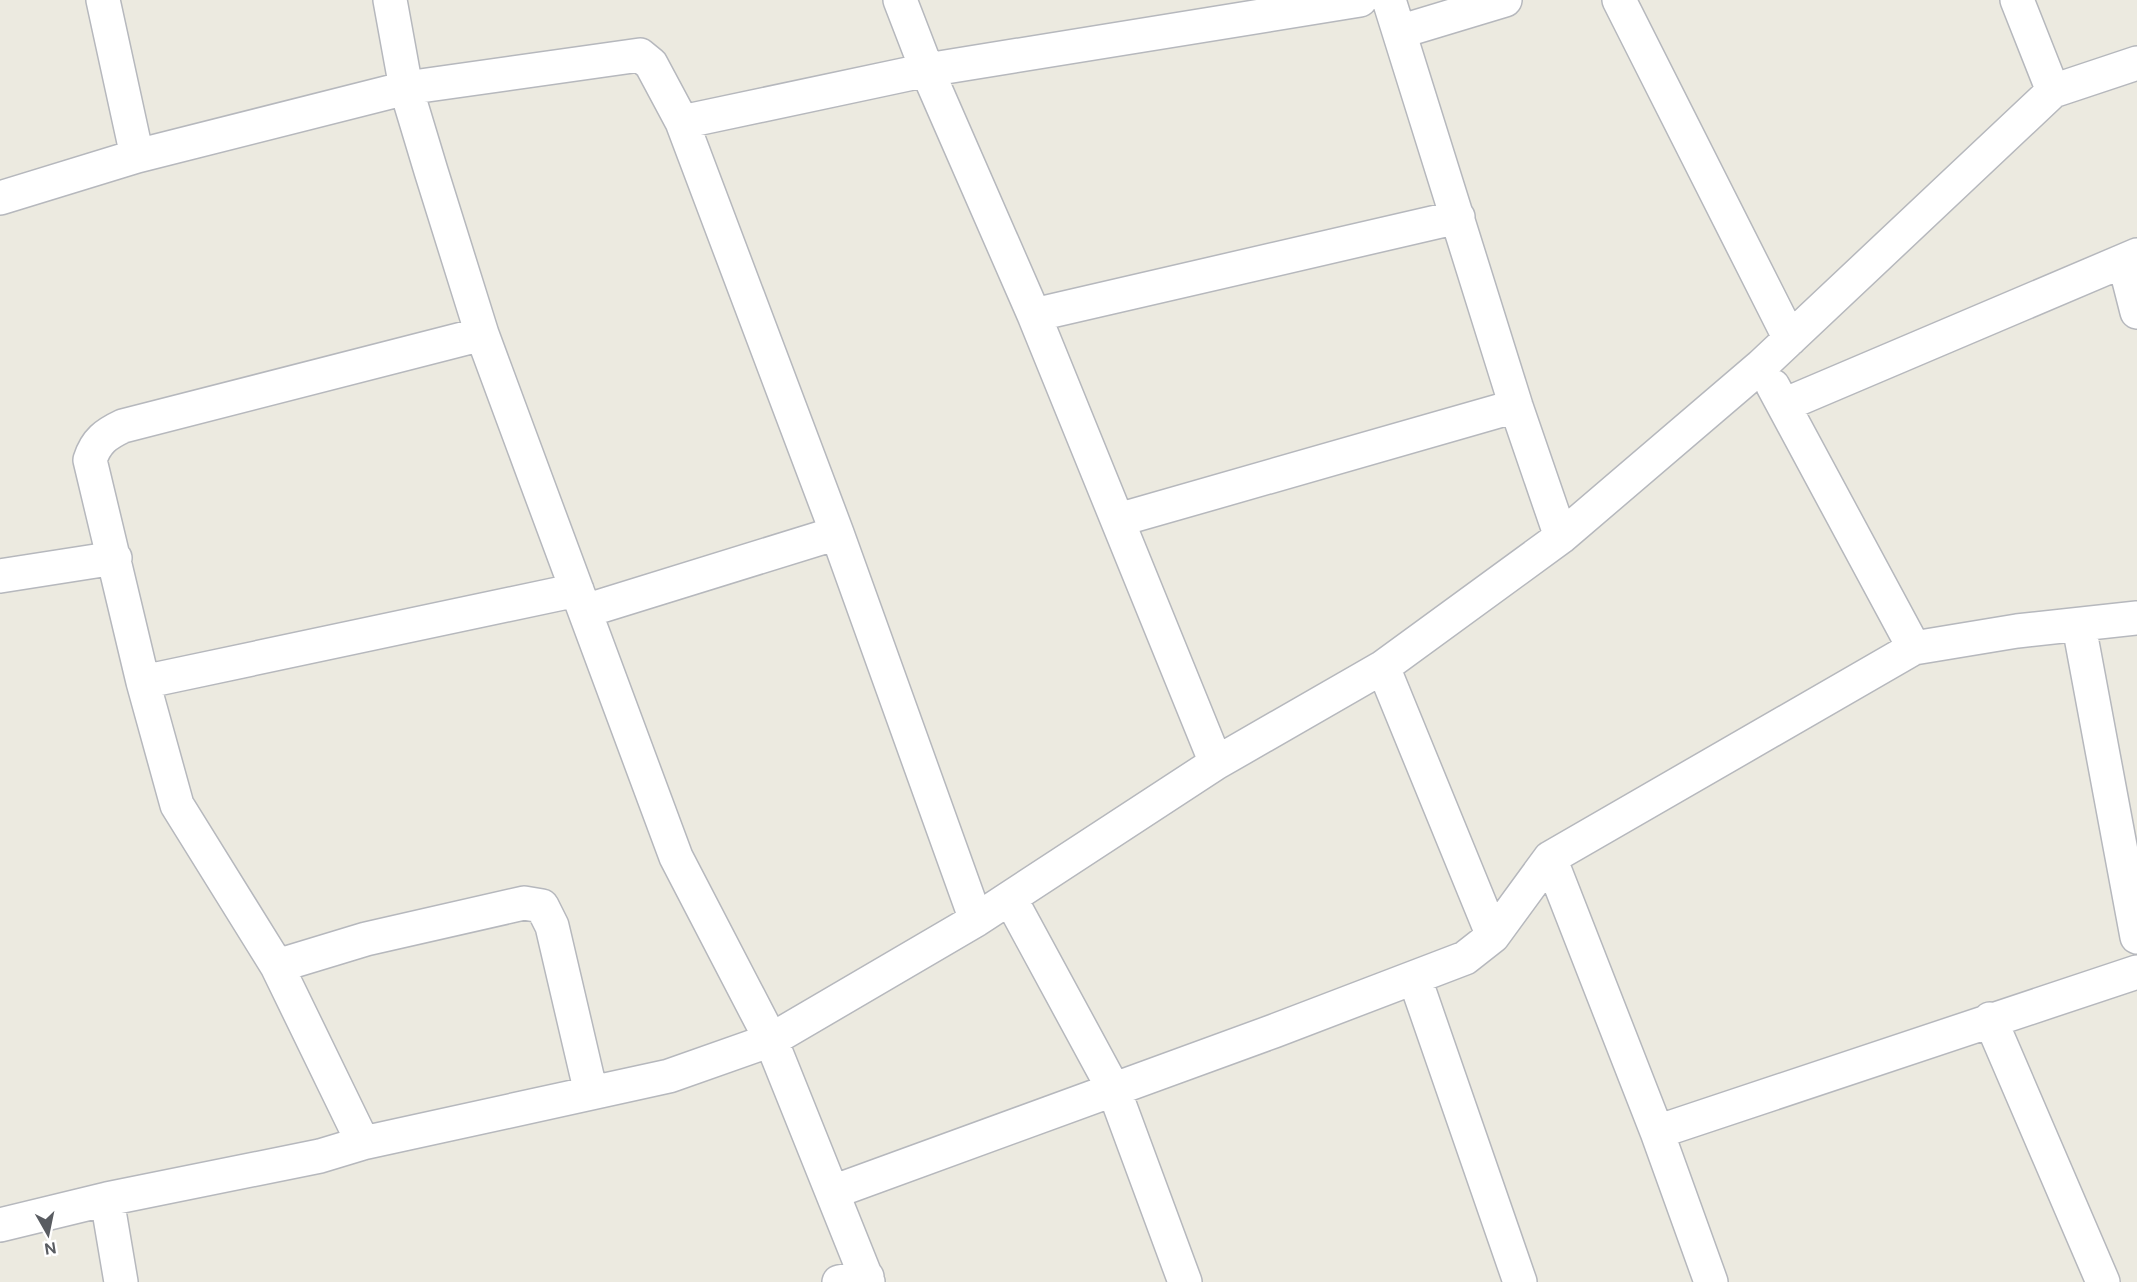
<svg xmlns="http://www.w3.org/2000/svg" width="2137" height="1282" font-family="'DM Sans',sans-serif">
  <rect width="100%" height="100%" fill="#eceae0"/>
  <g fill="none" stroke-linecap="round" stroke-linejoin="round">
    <g stroke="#b6b8bd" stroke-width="36">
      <path id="street" d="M103,0L137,156
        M390,0L406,88L431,171L482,334L536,480L676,857L771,1040L868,1282
        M900,0L927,70L1034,315L1216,763
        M1389,0L1516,406L1561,537
        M1619,0L1790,339
        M2017,0L2053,91
        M1399,32L1505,0
        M682,122L927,70L1360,0
        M0,198L137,156L406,88L640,55L651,64L682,122L837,533L976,920
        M2124,261L2137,312
        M1034,315L1458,217
        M1773,386L1914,648
        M1784,405L2137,255
        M1118,520L1516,406
        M0,576L115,558
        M585,611L837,533
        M2079,626L2137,937
        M1383,667L1493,936
        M143,682L577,590
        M1550,858L1657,1132L1711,1282
        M1010,898L1114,1090L1185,1282
        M277,966L366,939L524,903L542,906L552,926L591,1093
        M1415,979L1520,1282
        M1990,1019L2103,1282
        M1657,1132L2137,972
        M363,1143L277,966L177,805L143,682L90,460C96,441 106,434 123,426L482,334
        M833,1192L1274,1031L1465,958L1493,936L1550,858L1914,648L2017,631L2137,618
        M107,1199L121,1282
        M0,1225L107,1199L320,1156L363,1143L669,1076L771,1040L976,920L1216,763L1383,667L1561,537L1761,366L2053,91L2137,63
        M839,1282L867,1277"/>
    </g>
    <use href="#street" stroke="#fff" stroke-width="33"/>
  </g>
  <g transform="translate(48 1234) rotate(171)" stroke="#ffffff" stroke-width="4.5" paint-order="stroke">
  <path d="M0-4.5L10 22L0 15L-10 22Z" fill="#595c61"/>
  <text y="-9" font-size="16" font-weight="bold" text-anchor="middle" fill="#595c61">N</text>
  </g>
</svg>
